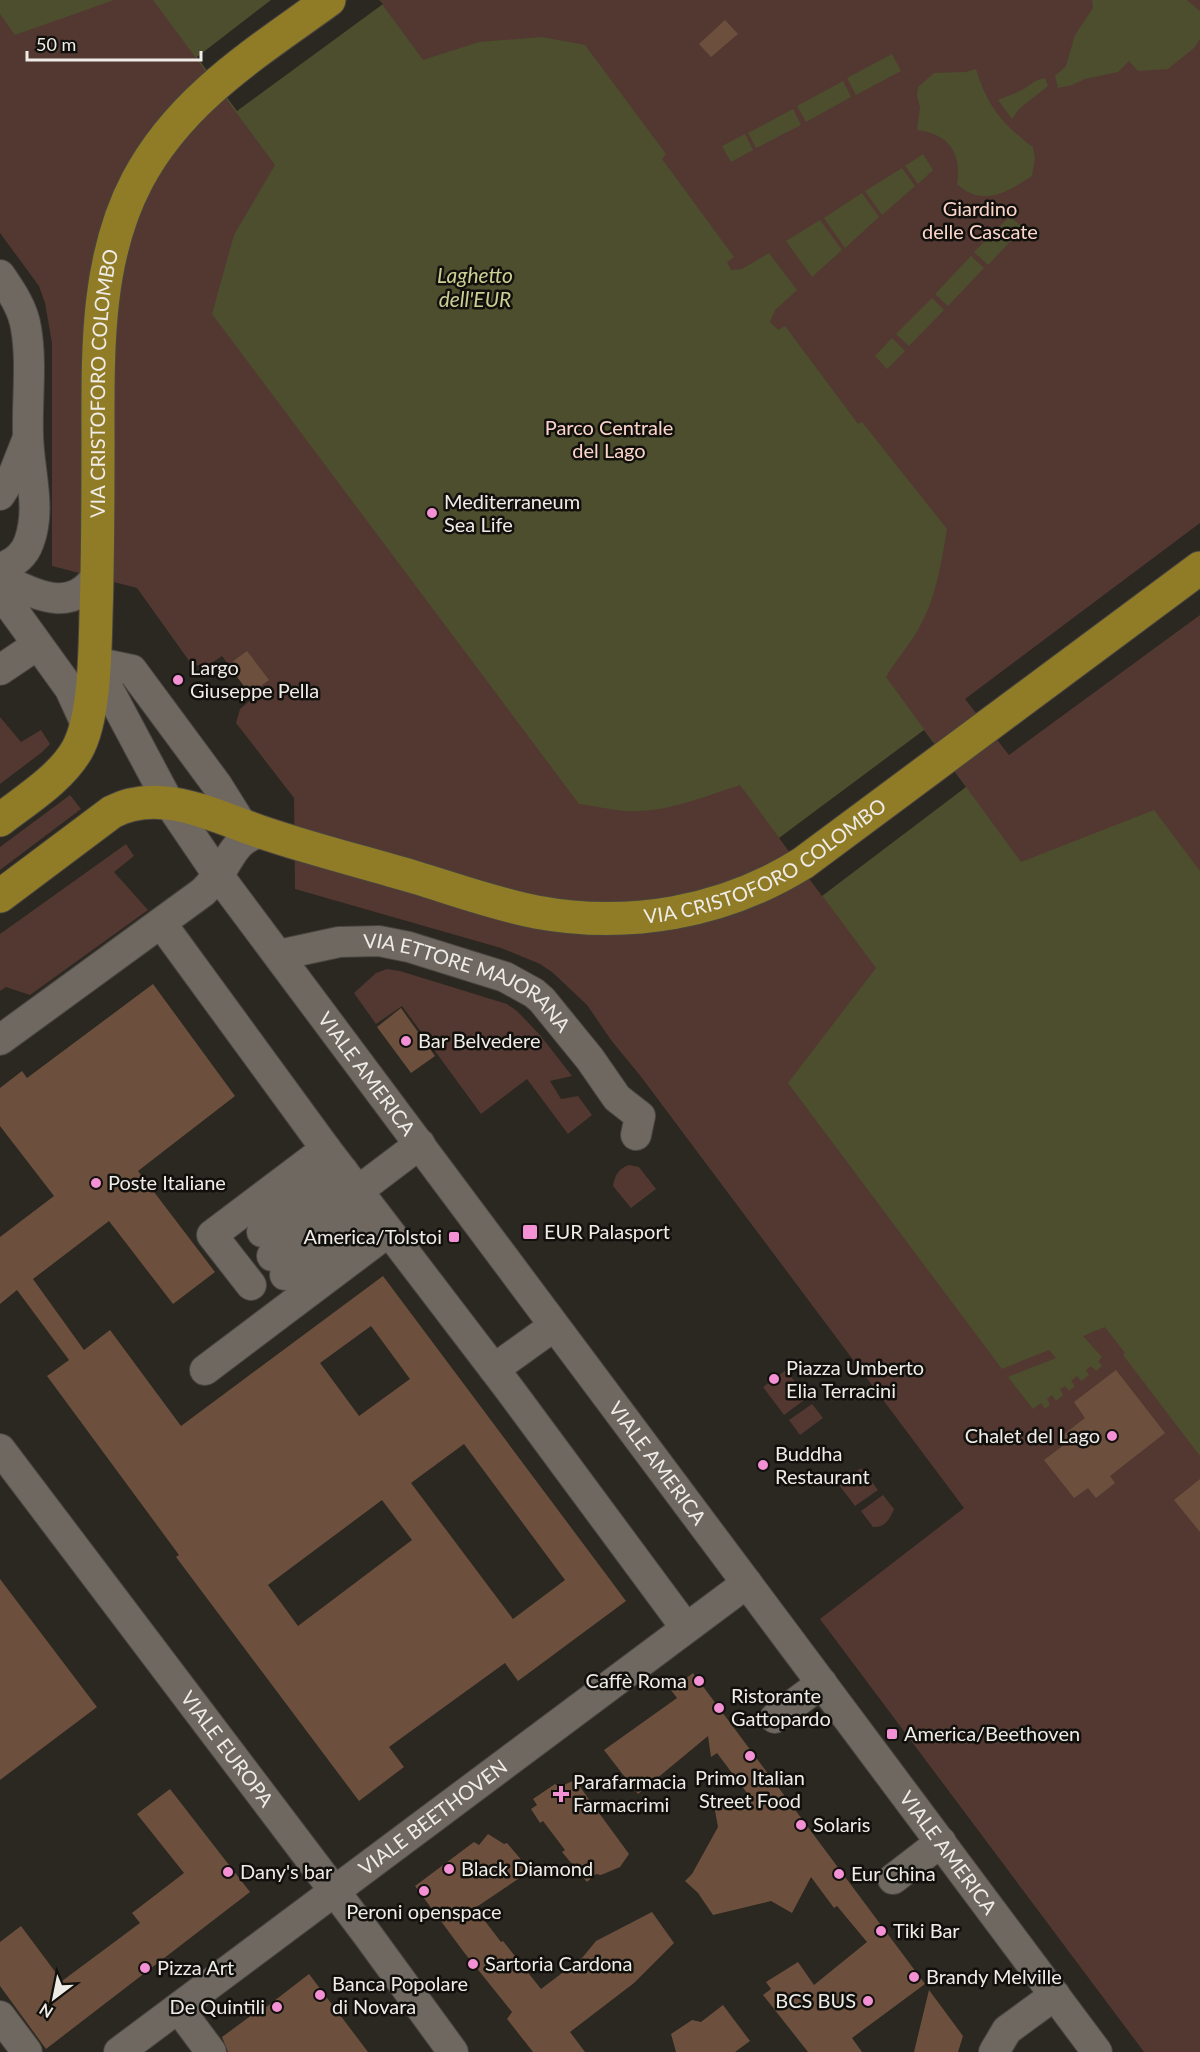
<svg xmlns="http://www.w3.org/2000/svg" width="1200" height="2052" font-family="Lato,sans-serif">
  <rect width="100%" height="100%" fill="#2b2721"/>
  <path fill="#523831" d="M0,0H1200V523L965,699L1009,755L1200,615V2052H1144L820,1619L964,1508L642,1078L611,1040L587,1005L552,972L540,964L501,948L295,889L294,798L236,723L240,709L253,698L222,656L207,666L192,665L137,588L52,566V343L45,303L39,286L0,233Z
    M0,717L21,742L41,730L50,744L41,753L0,784Z
    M70,795L81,809L0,870V847Z
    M126,844L134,856L114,872L148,910L30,995L6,987L0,991V934Z
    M387,969L400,971L507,1004L517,1011L540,1035L572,1076L550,1081L561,1099L578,1096L592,1115L568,1134L527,1079L481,1114L402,1006L376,1024L354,993L376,973Z
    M629,1165L639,1167L656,1189L631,1208L613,1186C615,1175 618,1169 629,1165Z
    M786,1370L807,1398L784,1415L763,1387Z
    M812,1404L823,1418L800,1435L789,1420Z
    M861,1468L878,1490L855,1506L839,1485Z
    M883,1495L894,1509C890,1519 885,1528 873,1527L861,1511Z"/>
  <path fill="#4c4e2e" d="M0,0H114L15,35L0,14Z
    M153,0H379L423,60L479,42L542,37L585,45L666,154L662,159L734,257L727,262L731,270L742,269L769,253L797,290L775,310L770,322L778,330L785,326L858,424L862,422L947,529C941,566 935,603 915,635C906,649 894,663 886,677L1021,862L1154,810L1200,871V1456L1123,1355L1125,1353L1105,1327L1083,1336L1102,1357L1098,1361L1102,1366L1096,1371L1091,1366L1086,1370L1089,1375L1081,1381L1077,1376L1071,1381L1075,1386L1069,1391L1065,1386L1060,1389L1063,1395L1056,1401L1052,1395L1047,1399L1050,1405L1045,1409L1041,1403L1033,1409L1008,1377L1056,1358L1049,1350L1002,1369L788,1083L876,968L740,785C704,797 665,813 626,811C611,810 595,806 579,804L212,314L234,235L275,165Z
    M1092,0H1187L1200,11V39L1194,48L1168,69L1138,71L1129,61L1118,72L1085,79L1072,85L1058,88L1055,76L1066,66L1075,35L1093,8Z
    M892,54L901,71L856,95L847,78Z
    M976,69C987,106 1003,125 1033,147L1035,158L1032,176C1007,192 983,208 957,184C962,153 949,134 917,130L920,107L917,96L918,87L934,73L966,72Z
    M1045,78L1048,86L1019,109L1012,119L998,100C1006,96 1015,94 1022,90C1031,85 1034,80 1045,78Z
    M843,81L851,97L806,122L797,106Z
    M793,109L801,125L756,148L748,133Z
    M745,134L753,150L731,162L722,146Z
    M923,154L933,170L918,184L905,166Z
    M902,168L915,186L882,215L865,191Z
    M862,193L879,217L845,248L824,218Z
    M1010,216L1023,228L988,265L974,252Z
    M820,220L842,250L812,277L786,241Z
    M971,256L984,268L948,306L935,294Z
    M932,298L944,310L909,346L896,334Z
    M892,338L905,351L887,369L875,356Z"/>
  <path fill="#2b2721" d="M271,0H379L383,4L237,111L197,57Z
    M924,730L966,787L822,896L779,838Z"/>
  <path fill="#6c503d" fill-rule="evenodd" d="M725,20L738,34L711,57L699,44Z
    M247,651L269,680L250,694L228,665Z
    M153,984L235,1096L138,1171L215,1272L173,1304L109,1221L33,1279L84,1350L110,1330L181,1426L383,1276L626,1601L518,1681L505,1663L389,1747L404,1767L359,1801L176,1557L179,1555L47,1376L69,1360L17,1290L0,1304V1237L54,1196L0,1126V1088L22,1071L27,1078ZM371,1326L410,1379L359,1416L320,1363ZM464,1444L565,1580L513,1619L411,1483ZM382,1500L412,1540L298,1626L268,1585Z
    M401,1008L435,1056L411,1073L377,1027Z
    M1116,1370L1165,1433L1110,1476L1115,1483L1096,1498L1088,1488L1074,1498L1044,1460L1064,1445L1059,1438L1085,1418L1074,1402Z
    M1200,1479V1532L1174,1500Z
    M0,1579L97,1707L0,1780Z
    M693,1673L925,1984L852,2038L862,2052H808L763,1995L771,1989L766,1982L798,1962L814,1985L867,1942L837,1906L834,1908L811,1877L792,1913L771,1901L713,1915L698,1893L685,1881L692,1874L718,1827L714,1805L750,1797L717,1753L711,1757L708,1736L638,1794L604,1750L677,1698L671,1690Z
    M575,1780L629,1854L620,1867L601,1875L596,1874L587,1882L562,1852L565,1850L543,1821L540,1823L531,1809L537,1805L533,1799L555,1784L559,1787Z
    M170,1789L250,1892L46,2049L0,1986V1942L21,1926L62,1981L140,1923L132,1913L184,1873L137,1814Z
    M488,1834L504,1844L507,1843L524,1863L522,1867L524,1875L475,1908L501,1942L503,1941L541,1989L582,1958L596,1941L652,1912L674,1943L634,1983L570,2032L585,2052H533L507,2019L512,2012L463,1951L415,1886L474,1842L479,1845Z
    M309,1974L368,2052H228L222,2037L264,2006L265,2008Z
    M929,1990L963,2036L958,2052H914Z
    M723,2005L750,2041L735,2052H676L671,2034L692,2020L701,2022Z"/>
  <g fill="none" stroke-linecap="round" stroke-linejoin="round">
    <g stroke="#49443f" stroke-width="32">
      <g id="minor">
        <path d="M0,275C11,291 23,308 26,328C32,362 27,399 28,433C28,469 42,507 29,542C24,556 13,564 0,568"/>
        <path d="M0,495L14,473L27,440"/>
        <path d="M0,578C36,594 71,616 98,574"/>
        <path d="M0,592L70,689L86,724"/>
        <path id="s1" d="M94,662L169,803L218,875L1097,2052"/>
        <path d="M94,662L132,670L217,785L242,825"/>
        <path d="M0,670L37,645"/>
        <path d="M161,923L326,1149L510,1390L686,1628"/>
        <path id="s2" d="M279,955L339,942L379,941L409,947L505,977L534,993L542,1000L590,1059L617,1098L640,1116L636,1135"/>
        <path d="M0,1040L203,892C209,886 214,880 219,874C233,854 236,838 263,832"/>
        <path d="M262,1232L343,1171"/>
        <path d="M272,1256L420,1144"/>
        <path d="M285,1275L371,1209"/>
        <path d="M251,1285L212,1235L326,1149"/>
        <path d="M494,1369L554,1326"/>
        <path d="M205,1370L388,1232"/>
        <path id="s3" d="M0,1449L367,1934L453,2052"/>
        <path d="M775,1718L822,1683"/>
        <path d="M893,1879L941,1842"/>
        <path d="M179,2009L211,2052"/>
        <path d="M0,2016L27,2052"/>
        <path id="s4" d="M119,2052L747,1583"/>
        <path d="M994,2052L1007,2030L1055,1995"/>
      </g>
    </g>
    <g stroke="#49443f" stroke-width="35">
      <g id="major">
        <path id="s5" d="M0,820C27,799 60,779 77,750C95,718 95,651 96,614C98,556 98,499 98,442C98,355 95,261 137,181C180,99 256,53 329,0"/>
        <path id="s6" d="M0,896L112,812C160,787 214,816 261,832C311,849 363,862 414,877C454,889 495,904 536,912C628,929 723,913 803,863L1200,568"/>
      </g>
    </g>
    <use href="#minor" stroke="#6e6861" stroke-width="30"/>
    <use href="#major" stroke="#907b27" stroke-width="33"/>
  </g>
  <g fill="#f491d4" stroke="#12100d" stroke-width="2">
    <circle cx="432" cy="513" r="6"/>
    <circle cx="178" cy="680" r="6"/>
    <circle cx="406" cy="1041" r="6"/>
    <circle cx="96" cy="1183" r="6"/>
    <rect x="522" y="1224" width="16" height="16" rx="3"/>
    <rect x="448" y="1231" width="12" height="12" rx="3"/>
    <circle cx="774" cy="1379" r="6"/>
    <circle cx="1112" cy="1436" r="6"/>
    <circle cx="763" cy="1465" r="6"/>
    <circle cx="699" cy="1681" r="6"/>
    <circle cx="719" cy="1708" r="6"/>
    <rect x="886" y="1728" width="12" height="12" rx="3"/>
    <circle cx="750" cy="1756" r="6"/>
    <path d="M558 1785h6v6h6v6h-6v6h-6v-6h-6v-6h6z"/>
    <circle cx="801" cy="1825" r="6"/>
    <circle cx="449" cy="1869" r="6"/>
    <circle cx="228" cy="1872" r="6"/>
    <circle cx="839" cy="1874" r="6"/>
    <circle cx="424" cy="1891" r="6"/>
    <circle cx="881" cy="1931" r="6"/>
    <circle cx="473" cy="1964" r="6"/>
    <circle cx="145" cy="1968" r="6"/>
    <circle cx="914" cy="1977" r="6"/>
    <circle cx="320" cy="1995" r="6"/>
    <circle cx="868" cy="2001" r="6"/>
    <circle cx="277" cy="2007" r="6"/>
  </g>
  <g text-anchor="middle" stroke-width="5" stroke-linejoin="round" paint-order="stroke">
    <g font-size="20" fill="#fcd5ca" stroke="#12100d">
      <text x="980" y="216">Giardino<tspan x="980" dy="23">delle Cascate</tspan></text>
      <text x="609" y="435">Parco Centrale<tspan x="609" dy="23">del Lago</tspan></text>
    </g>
    <g font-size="20" fill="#efece7" stroke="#12100d">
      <text dy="7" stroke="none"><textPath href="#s5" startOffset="474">VIA CRISTOFORO COLOMBO</textPath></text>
      <text dy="7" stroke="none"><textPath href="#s6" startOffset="825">VIA CRISTOFORO COLOMBO</textPath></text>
      <text dy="7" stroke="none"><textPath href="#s2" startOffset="200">VIA ETTORE MAJORANA</textPath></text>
      <text dy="7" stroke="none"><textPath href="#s1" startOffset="495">VIALE AMERICA</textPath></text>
      <text dy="7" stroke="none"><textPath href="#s1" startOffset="981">VIALE AMERICA</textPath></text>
      <text dy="7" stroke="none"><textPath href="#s3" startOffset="376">VIALE EUROPA</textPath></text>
      <text dy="7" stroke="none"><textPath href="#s4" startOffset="392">VIALE BEETHOVEN</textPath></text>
      <text dy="7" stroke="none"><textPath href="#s1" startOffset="1467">VIALE AMERICA</textPath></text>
    </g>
    <g font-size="20" fill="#efece7" stroke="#12100d" text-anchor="start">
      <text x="444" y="509">Mediterraneum<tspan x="444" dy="23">Sea Life</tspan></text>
      <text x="190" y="675">Largo<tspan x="190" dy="23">Giuseppe Pella</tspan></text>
      <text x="418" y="1048">Bar Belvedere</text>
      <text x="108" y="1190">Poste Italiane</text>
      <text x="544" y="1239">EUR Palasport</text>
      <text x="442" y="1244" text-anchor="end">America/Tolstoi</text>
      <text x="786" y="1375">Piazza Umberto<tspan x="786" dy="23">Elia Terracini</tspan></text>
      <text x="1100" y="1443" text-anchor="end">Chalet del Lago</text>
      <text x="775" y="1461">Buddha<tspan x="775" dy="23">Restaurant</tspan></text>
      <text x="687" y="1688" text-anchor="end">Caffè Roma</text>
      <text x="731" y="1703">Ristorante<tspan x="731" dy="23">Gattopardo</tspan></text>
      <text x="904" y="1741">America/Beethoven</text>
      <text x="750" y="1785" text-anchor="middle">Primo Italian<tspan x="750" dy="23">Street Food</tspan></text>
      <text x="573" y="1789">Parafarmacia<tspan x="573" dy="23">Farmacrimi</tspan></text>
      <text x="813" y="1832">Solaris</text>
      <text x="461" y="1876">Black Diamond</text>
      <text x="240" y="1879">Dany's bar</text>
      <text x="851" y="1881">Eur China</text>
      <text x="424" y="1919" text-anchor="middle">Peroni openspace</text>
      <text x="893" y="1938">Tiki Bar</text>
      <text x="485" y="1971">Sartoria Cardona</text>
      <text x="157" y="1975">Pizza Art</text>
      <text x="926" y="1984">Brandy Melville</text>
      <text x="332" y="1991">Banca Popolare<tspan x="332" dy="23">di Novara</tspan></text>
      <text x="856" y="2008" text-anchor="end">BCS BUS</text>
      <text x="265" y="2014" text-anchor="end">De Quintili</text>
    </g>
    <g font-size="21" font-style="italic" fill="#cccf93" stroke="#12100d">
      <text x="475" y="283">Laghetto<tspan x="475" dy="24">dell'EUR</tspan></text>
    </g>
  </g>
  <g transform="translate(54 1998) rotate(212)" stroke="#12100d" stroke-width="4.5" paint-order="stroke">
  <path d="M0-4.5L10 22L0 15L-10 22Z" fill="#efece7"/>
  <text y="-9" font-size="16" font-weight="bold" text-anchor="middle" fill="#efece7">N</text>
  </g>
  <path d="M27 51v9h174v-9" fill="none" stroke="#efece7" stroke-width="3"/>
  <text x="36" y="51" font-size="18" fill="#efece7" stroke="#12100d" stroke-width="4.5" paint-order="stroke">50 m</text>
</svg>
